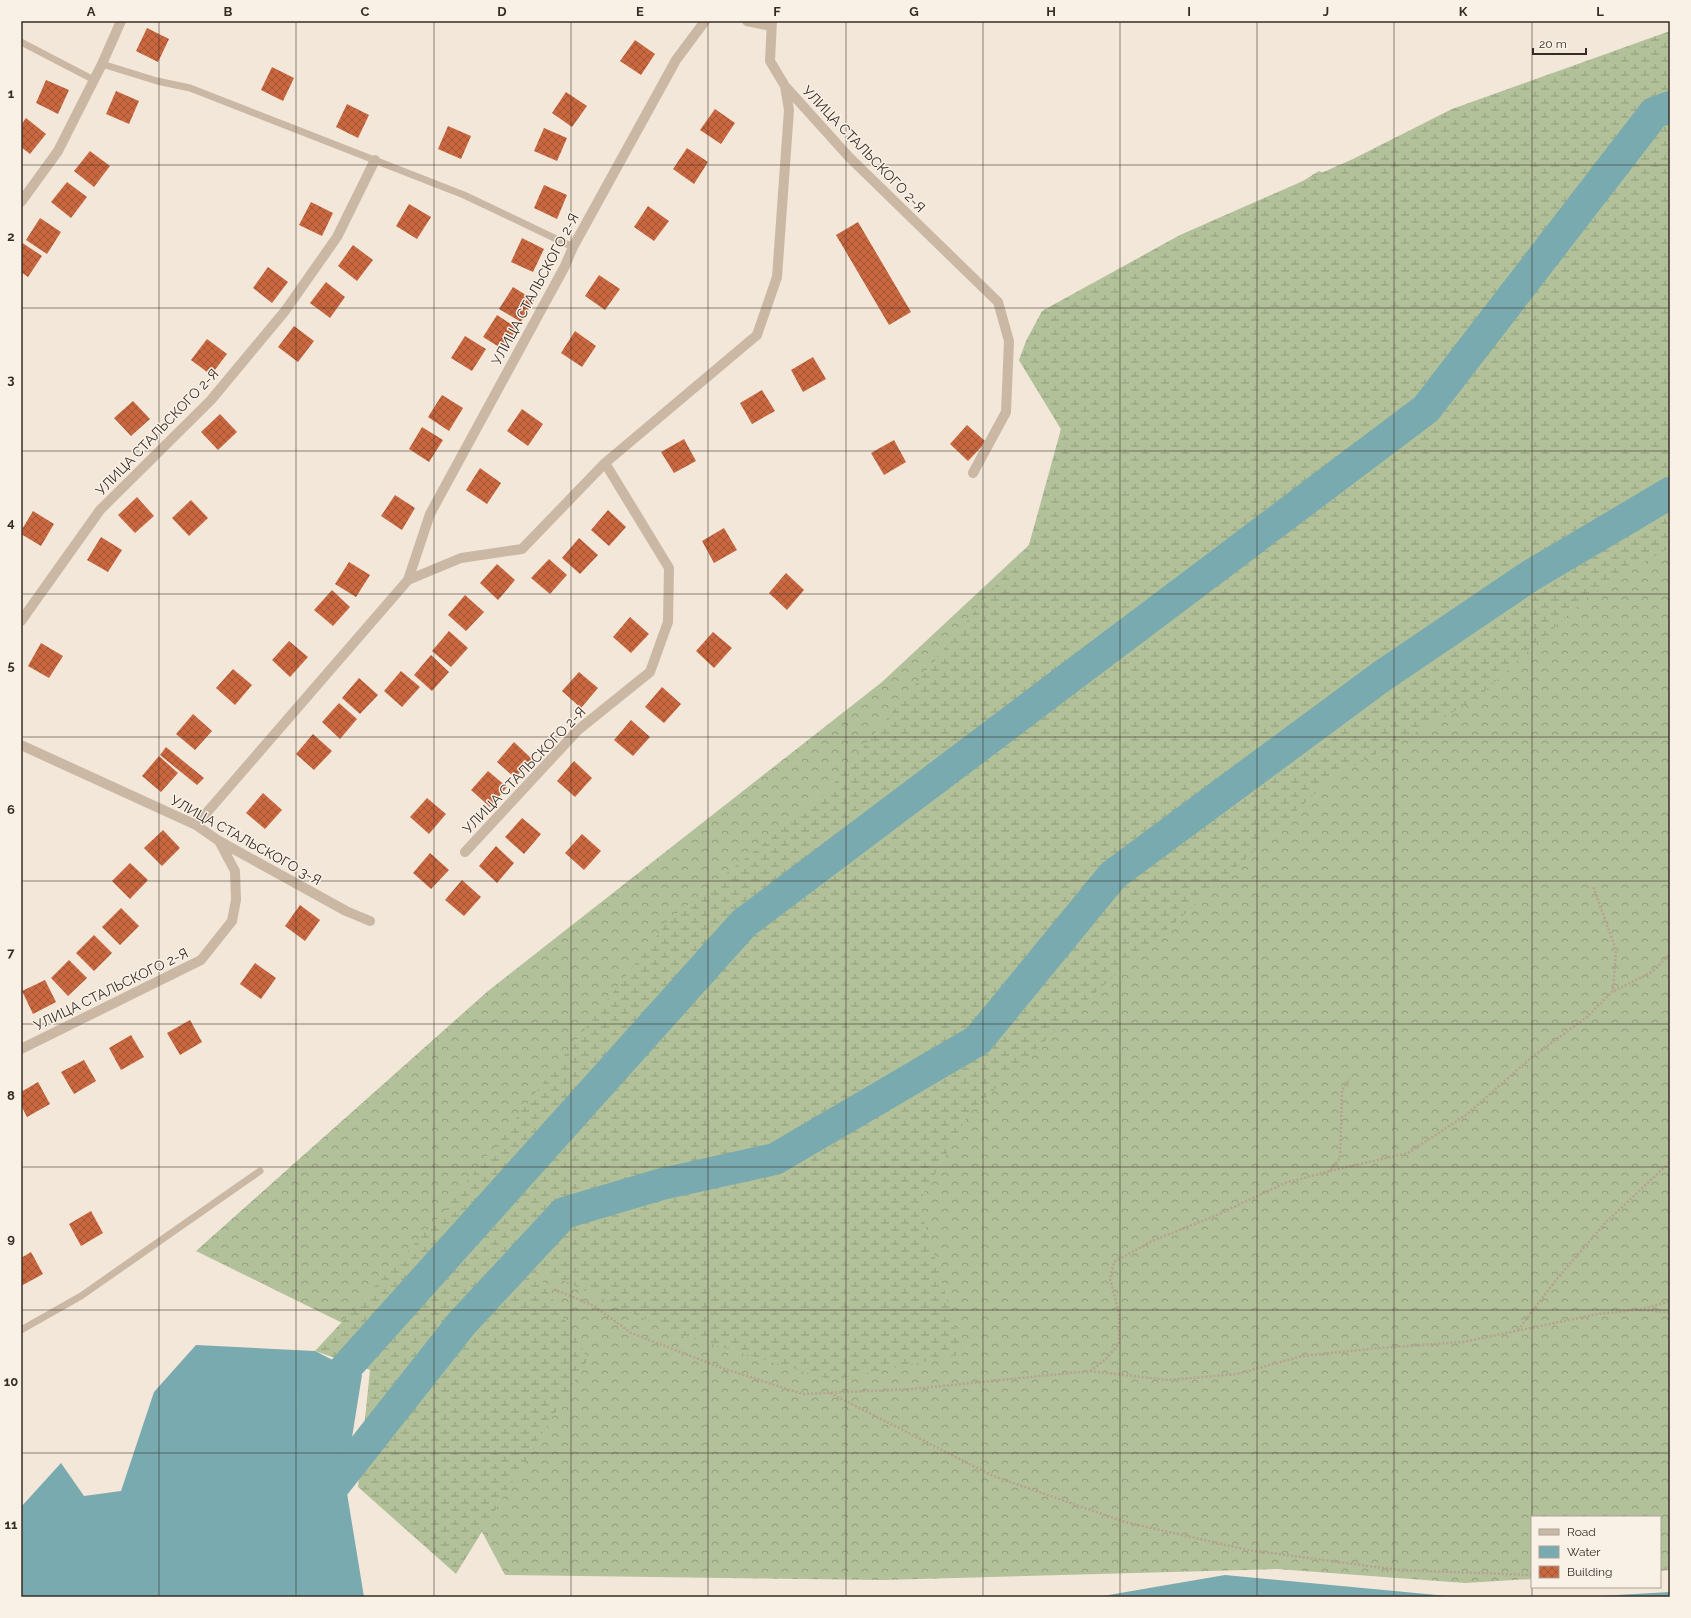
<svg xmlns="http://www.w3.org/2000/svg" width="1691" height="1618" font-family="Raleway,sans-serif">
  <defs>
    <pattern id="forest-crowns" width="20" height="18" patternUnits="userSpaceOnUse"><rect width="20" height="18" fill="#b2c199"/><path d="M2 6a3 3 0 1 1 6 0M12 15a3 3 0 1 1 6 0" fill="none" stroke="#929d7d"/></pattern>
    <pattern id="wetland-marsh" width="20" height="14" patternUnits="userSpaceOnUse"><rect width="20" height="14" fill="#b2c199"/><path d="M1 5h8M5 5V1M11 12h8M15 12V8" fill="none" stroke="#929d7d"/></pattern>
    <pattern id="building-cross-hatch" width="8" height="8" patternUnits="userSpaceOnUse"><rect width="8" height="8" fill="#c96840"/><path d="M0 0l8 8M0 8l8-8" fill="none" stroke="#a45635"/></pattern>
  </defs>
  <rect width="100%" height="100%" fill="#f2e7d9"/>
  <path fill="url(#forest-crowns)" d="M1670,148V1570L1660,1571V1517H1532V1579L1465,1583L1277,1569L883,1580L505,1575L381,1342L196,1251L488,991L882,682L1029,545L1053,466L1061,429L1019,360L1319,171L1452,237Z"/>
  <path fill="url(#wetland-marsh)" d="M1670,31V547L1591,594L1475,700L1330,779L1221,882L1087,1000L968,1115L919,1203L963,1354L832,1380L674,1333L533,1266L588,1359L456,1574L358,1487L370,1370L315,1351L442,1214L669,920L825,794L1029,545L1061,429L1019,360L1026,341L1042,311L1180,235L1353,159L1452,109Z"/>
  <path fill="#78aaaf" d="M196,1345L315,1351L362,1375L345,1481L364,1597H21V1507L61,1463L84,1496L121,1491L154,1392Z
    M1225,1575L1458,1597H1097Z
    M1670,1592V1597H1582Z"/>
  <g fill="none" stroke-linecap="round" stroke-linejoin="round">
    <path stroke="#78aaaf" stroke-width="32" d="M318,1399L744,923L1426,409L1654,113L1670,107
      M321,1502L462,1323L564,1213L662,1184L775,1159L978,1040L1113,875L1382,676L1530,576L1670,493"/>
  </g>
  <path fill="url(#building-cross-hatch)" d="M147,28L169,39L158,62L136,51Z
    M635,40L655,54L641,75L620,61Z
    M272,67L294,78L283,101L261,90Z
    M46,80L69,90L58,114L36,103Z
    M116,91L139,101L129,124L106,114Z
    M566,92L587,106L572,127L552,113Z
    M347,104L369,115L358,138L336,127Z
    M715,109L735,123L721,144L700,130Z
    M26,118L46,134L30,154L21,147V125Z
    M448,126L471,136L461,159L438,149Z
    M544,128L567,138L557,161L534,151Z
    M687,148L708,162L694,184L673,169Z
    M90,151L110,166L94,187L74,171Z
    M67,182L87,197L71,218L51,202Z
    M544,185L567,195L557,219L534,208Z
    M311,202L333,213L322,236L299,225Z
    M409,204L431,217L417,239L396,226Z
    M648,206L669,221L654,241L634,227Z
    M40,218L61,232L47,254L26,240Z
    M858,222L911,312L889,325L836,235Z
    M522,238L544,249L533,272L511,262Z
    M21,242L42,256L28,277L21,272Z
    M353,245L373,260L357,281L338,266Z
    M268,267L288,282L272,303L253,288Z
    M599,275L620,289L605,310L585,296Z
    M326,282L345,297L330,318L310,303Z
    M513,287L534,300L521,322L499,309Z
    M497,315L517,328L504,350L483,337Z
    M294,326L314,341L298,362L278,347Z
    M575,331L596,346L582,367L561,353Z
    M465,336L486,349L472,371L451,358Z
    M207,339L227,354L211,375L191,360Z
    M813,357L826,379L803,392L791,370Z
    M762,390L775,411L752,424L740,403Z
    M442,395L463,408L449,431L428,417Z
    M133,401L150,419L131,436L114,418Z
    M522,409L543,424L528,446L507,431Z
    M220,414L237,432L218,450L201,432Z
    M967,425L986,442L968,461L950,444Z
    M422,427L443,440L429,462L409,449Z
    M684,439L696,461L674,473L661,452Z
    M894,440L906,462L884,475L871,453Z
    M480,468L501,483L487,504L466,490Z
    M395,495L415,508L402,530L381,516Z
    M137,497L154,516L135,533L118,515Z
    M191,500L208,518L189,536L172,518Z
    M608,510L626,527L609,546L591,530Z
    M33,511L54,524L41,546L21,534V531Z
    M724,528L737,550L714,563L702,541Z
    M101,537L122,550L108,572L87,560Z
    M579,538L598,555L580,574L562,558Z
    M549,559L567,575L550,594L531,578Z
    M349,562L370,575L356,597L335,584Z
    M497,564L515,580L498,600L480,583Z
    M786,573L804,590L787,610L769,593Z
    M332,590L350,607L333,626L314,610Z
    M465,595L484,612L466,631L448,615Z
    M630,617L649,634L631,653L613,637Z
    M449,631L468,648L451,667L432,651Z
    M713,632L732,648L714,668L696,651Z
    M289,641L308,657L290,677L272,660Z
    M41,643L63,656L49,678L28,666Z
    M431,655L449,672L432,691L414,675Z
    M233,669L252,685L235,705L216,688Z
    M401,671L420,687L402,707L384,691Z
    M579,672L598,688L581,708L562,691Z
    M359,678L378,695L360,714L342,698Z
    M662,687L681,704L664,723L645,707Z
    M339,703L357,719L340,739L322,722Z
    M193,714L212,731L195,750L176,734Z
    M631,720L650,737L633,756L614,740Z
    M313,734L332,751L314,770L296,754Z
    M514,742L532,759L515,778L497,762Z
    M166,747L204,778L197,785L160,755Z
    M159,756L178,773L161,792L142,776Z
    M574,761L592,778L575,797L557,781Z
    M488,771L507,787L490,807L471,790Z
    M263,793L282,810L265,829L246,813Z
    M427,798L446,814L429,834L410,817Z
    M522,818L541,834L524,854L505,837Z
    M163,830L180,848L162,866L144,848Z
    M582,834L601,851L584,870L565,853Z
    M496,846L514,863L497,883L479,866Z
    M430,853L449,870L431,889L413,873Z
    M130,863L148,880L130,899L112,881Z
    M462,880L481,897L464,916L445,900Z
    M300,905L320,920L305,941L285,926Z
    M121,908L139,926L120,945L102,927Z
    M94,935L112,953L94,971L76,953Z
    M69,960L87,978L68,996L51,978Z
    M255,963L276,978L261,999L240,984Z
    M45,980L56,1002L33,1014L22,991Z
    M190,1020L202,1042L180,1055L167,1033Z
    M131,1035L144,1057L121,1070L109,1048Z
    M84,1060L96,1081L74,1094L61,1072Z
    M38,1082L50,1104L27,1117L21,1105V1092Z
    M91,1211L103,1233L81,1246L69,1224Z
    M31,1252L43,1274L21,1286V1258Z"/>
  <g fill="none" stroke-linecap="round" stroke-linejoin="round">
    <path stroke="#b6a28f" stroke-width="2.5" stroke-dasharray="2 2" stroke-linecap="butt" d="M1614,991L1652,972L1670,954
      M1330,1171L1408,1153L1466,1115L1532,1057L1587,1017L1613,991L1616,950L1593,886
      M554,1289L594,1306L631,1333L722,1368L803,1394L912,1389L1090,1371L1168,1380L1237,1374L1302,1356L1379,1348L1463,1342L1598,1314L1637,1310L1670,1312
      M1640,1310L1670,1301
      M1518,1330L1556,1280L1606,1222L1670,1162
      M1090,1371L1106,1359L1119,1344V1313L1110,1279L1114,1262L1152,1241L1217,1215L1285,1183L1330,1171L1340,1158L1342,1090L1350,1079
      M830,1393L993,1476L1125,1522L1248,1550L1399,1570L1532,1575
      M1660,1569L1670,1567"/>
    <path stroke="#cab8a5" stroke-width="7" d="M21,42L94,80
      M102,64L157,81L190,88L464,195L573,247
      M21,1330L81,1296L260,1171"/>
    <path stroke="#cab8a5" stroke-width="10" d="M747,21L771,26
      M772,21L770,61L785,86L849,157L998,302L1009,341L1006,412L973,473
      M21,202L58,151L102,64L121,21
      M408,580L461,558L522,549L605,463L757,335L777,277L789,110L785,86
      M21,621L100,510L211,400L285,311L337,237L375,160
      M21,745L196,825L219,841L346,911L370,921
      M196,825L408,580L430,514L565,266L573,247L676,60L705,21
      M465,852L578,730L650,672L668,622L669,568L605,463
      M21,1049L201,960L232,921L236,900L235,871L219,841"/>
  </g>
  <path fill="none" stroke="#362c26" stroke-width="1" stroke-opacity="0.55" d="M159,21V1597M296,21V1597M434,21V1597M571,21V1597M708,21V1597M846,21V1597M983,21V1597M1120,21V1597M1257,21V1597M1394,21V1597M1532,21V1597M21,165H1670M21,308H1670M21,451H1670M21,594H1670M21,737H1670M21,881H1670M21,1024H1670M21,1167H1670M21,1310H1670M21,1453H1670"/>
  <g text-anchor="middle" stroke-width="3" stroke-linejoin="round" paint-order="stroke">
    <g font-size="14" fill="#362c26" stroke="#faf1e6">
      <text transform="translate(864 149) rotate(46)" y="5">УЛИЦА СТАЛЬСКОГО 2-Я</text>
      <text transform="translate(535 289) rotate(-62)" y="5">УЛИЦА СТАЛЬСКОГО 2-Я</text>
      <text transform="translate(157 432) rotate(-46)" y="5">УЛИЦА СТАЛЬСКОГО 2-Я</text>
      <text transform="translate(524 770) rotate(-46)" y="5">УЛИЦА СТАЛЬСКОГО 2-Я</text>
      <text transform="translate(246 840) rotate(29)" y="5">УЛИЦА СТАЛЬСКОГО 3-Я</text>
      <text transform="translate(111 989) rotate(-26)" y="5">УЛИЦА СТАЛЬСКОГО 2-Я</text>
    </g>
  </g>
  <rect width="1691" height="1618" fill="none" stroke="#faf1e6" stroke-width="44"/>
  <rect x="1531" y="1516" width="130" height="72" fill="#faf1e6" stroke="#aca299"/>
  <rect x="1539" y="1529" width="20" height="6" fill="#cab8a5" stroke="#aca299"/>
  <text x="1567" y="1536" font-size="12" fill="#362c26">Road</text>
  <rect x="1539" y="1546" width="20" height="12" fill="#78aaaf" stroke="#aca299"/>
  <text x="1567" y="1556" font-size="12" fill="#362c26">Water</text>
  <rect x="1539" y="1566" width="20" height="12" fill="url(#building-cross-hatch)" stroke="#aca299"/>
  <text x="1567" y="1576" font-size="12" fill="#362c26">Building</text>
  <path d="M1533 48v6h53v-6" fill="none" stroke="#362c26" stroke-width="2"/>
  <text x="1539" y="48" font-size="12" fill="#362c26" stroke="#faf1e6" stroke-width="3" paint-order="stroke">20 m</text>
  <rect x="22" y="22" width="1647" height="1574" fill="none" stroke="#362c26" stroke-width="1.5"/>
  <g font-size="13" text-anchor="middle" font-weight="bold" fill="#362c26">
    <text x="91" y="16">A</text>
    <text x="228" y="16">B</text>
    <text x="365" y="16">C</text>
    <text x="502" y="16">D</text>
    <text x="640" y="16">E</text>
    <text x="777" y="16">F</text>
    <text x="914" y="16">G</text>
    <text x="1051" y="16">H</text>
    <text x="1189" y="16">I</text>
    <text x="1326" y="16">J</text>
    <text x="1463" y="16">K</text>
    <text x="1600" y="16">L</text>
    <text x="11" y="98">1</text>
    <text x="11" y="241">2</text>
    <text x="11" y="384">3</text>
    <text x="11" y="527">4</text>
    <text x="11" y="670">5</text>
    <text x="11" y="814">6</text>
    <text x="11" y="957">7</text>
    <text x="11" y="1100">8</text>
    <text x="11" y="1243">9</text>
    <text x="11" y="1386">10</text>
    <text x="11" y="1529">11</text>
  </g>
</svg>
